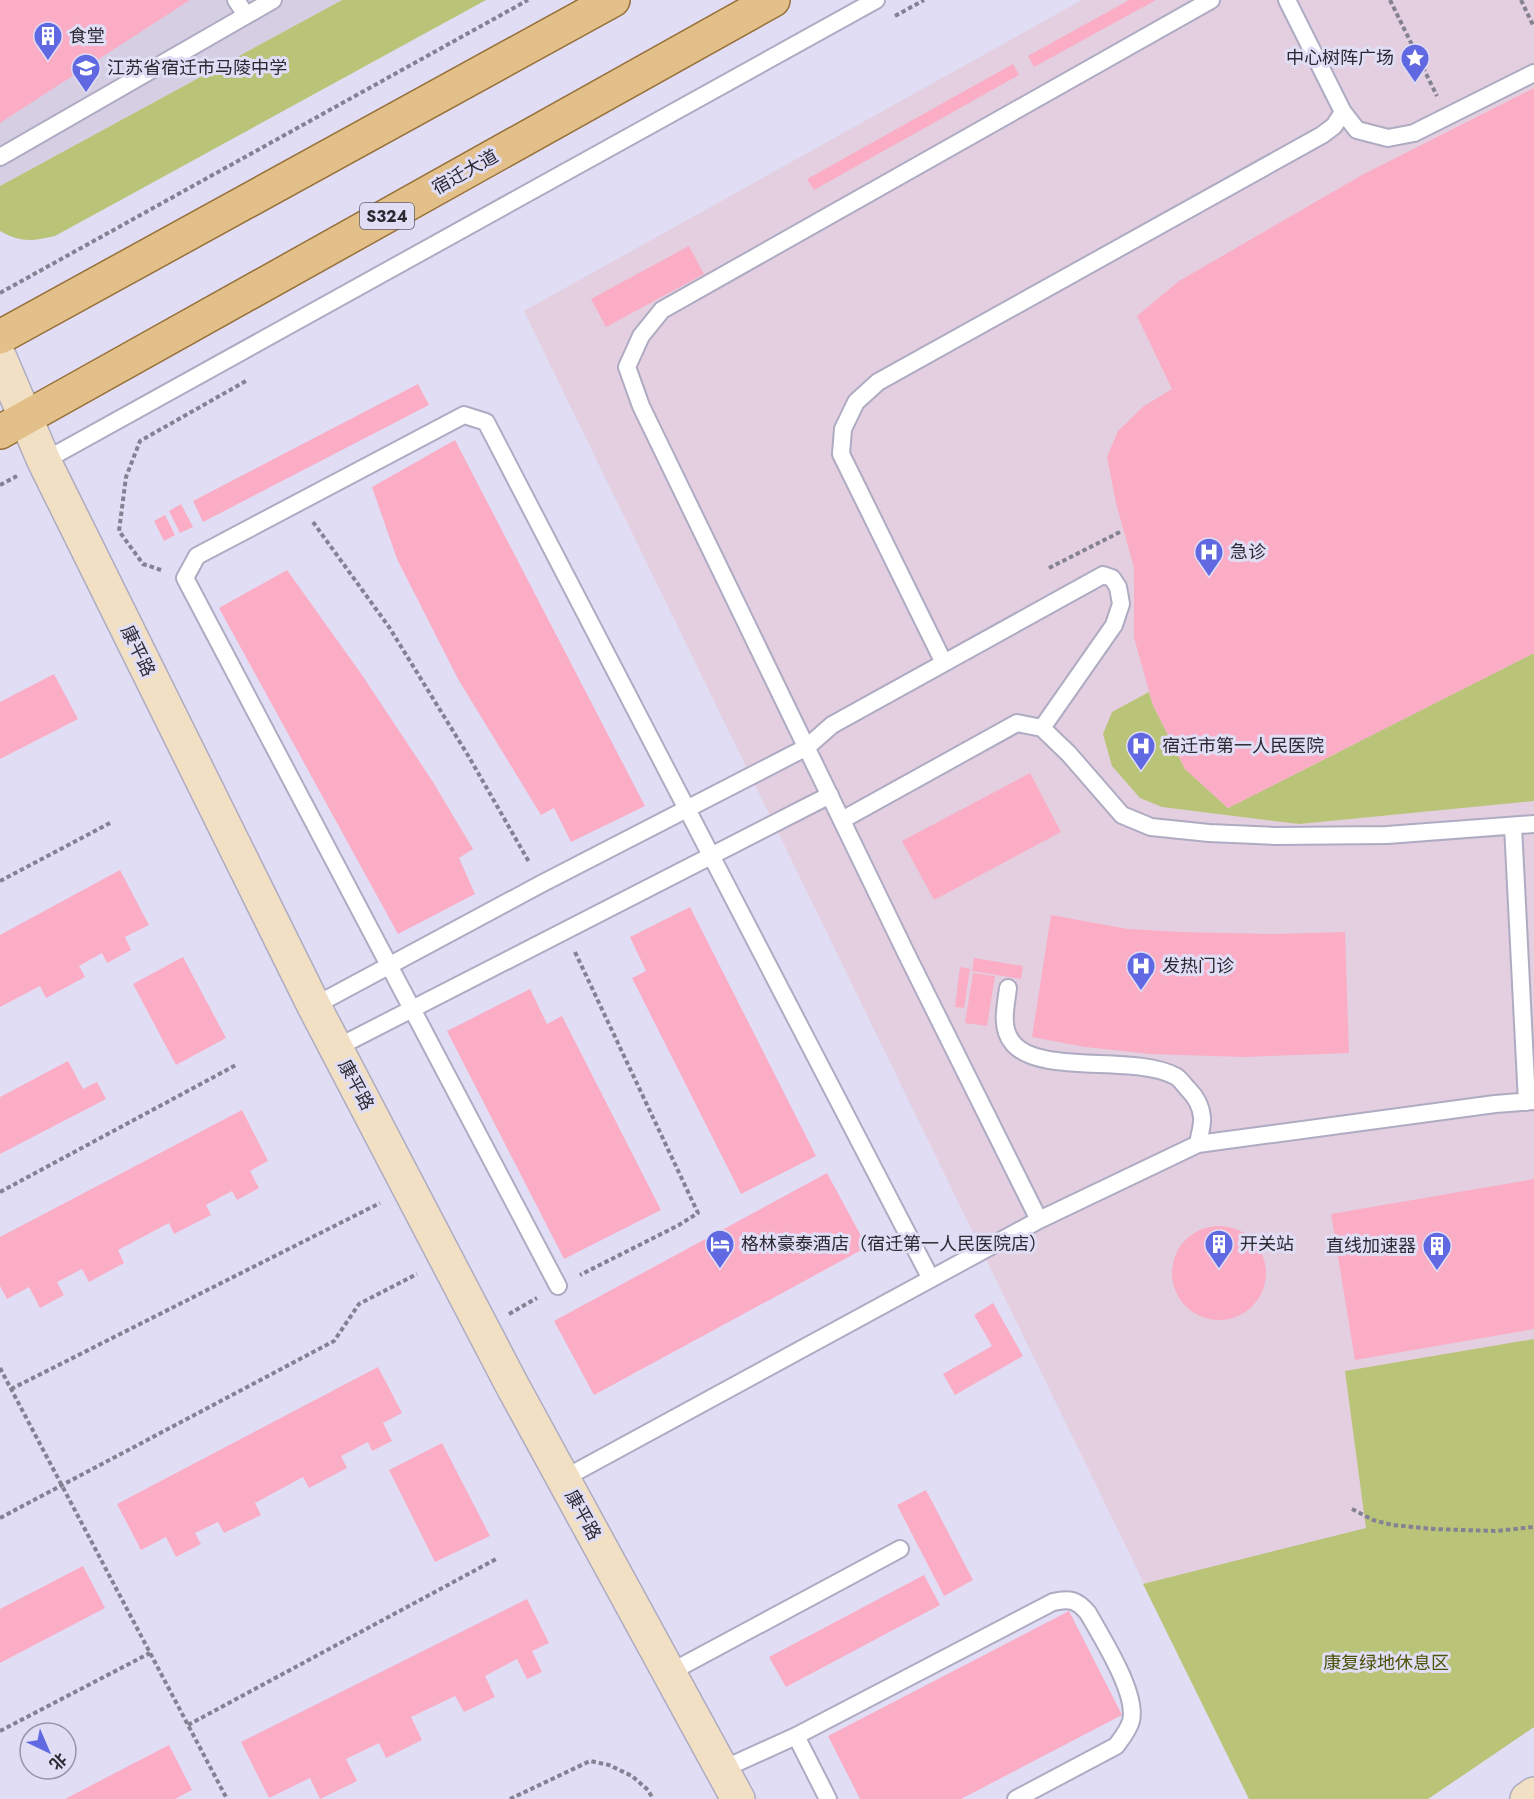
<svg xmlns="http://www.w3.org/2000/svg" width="1534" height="1799" font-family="Jost,'Noto Sans SC',sans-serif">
  <rect width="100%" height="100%" fill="#e0ddf5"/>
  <path fill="#d6cfe4" d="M0,0H342L0,186Z"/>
  <path fill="#e3cfdf" d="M1082,0H1534V1727L1428,1799H1249L524,311Z"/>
  <path fill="#b9c478" d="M342,0H486L55,236C33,241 21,243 0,231V186Z
    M1534,653V801L1299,824L1162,807L1140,798L1112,766L1103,734L1112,712L1149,692L1153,705L1185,769L1228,808Z
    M1534,1339V1727L1428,1799H1249L1143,1584L1366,1528L1345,1371Z"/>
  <path fill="#fbadc6" d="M0,0H190L0,123Z
    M1129,0H1156L1034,67L1028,56Z
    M1013,64L1019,75L814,190L807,179Z
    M1534,88V653L1228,808L1185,769L1153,705L1134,638V568L1116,503L1107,457L1118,431L1144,406L1172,389L1137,316L1179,281L1362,175Z
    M689,246L704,274L606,327L591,299Z
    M418,384L429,405L203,522L193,501Z
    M455,440L645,806L571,842L554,808L541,815L458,679L397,559L372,487Z
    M181,504L193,527L180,533L169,511Z
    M165,515L175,535L164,541L154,521Z
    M287,570L362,675L433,782L473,849L459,858L475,894L398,934L219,608Z
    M54,674L78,719L0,759V702Z
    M1030,773L1061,832L934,900L902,841Z
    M120,870L149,925L125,937L131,950L107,963L102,953L79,966L85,977L46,998L40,986L0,1007V935Z
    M690,907L816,1156L741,1194L632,978L646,971L630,937Z
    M1051,915L1128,929L1182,932L1272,934L1345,932L1349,1053L1244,1057L1150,1054L1085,1047L1032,1037Z
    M183,957L226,1038L176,1065L133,984Z
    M974,958L1023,966L1021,979L972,971Z
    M960,967L970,969L964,1008L955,1007Z
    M973,973L995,976L987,1026L965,1023Z
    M530,989L547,1024L562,1016L661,1210L564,1259L447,1031Z
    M68,1061L83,1089L97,1082L106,1099L0,1154V1097Z
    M242,1110L268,1161L250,1171L259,1188L237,1200L232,1191L206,1205L211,1215L174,1234L169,1223L118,1250L124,1263L89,1282L82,1269L57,1282L64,1295L40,1308L29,1287L7,1299L0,1286V1237Z
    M827,1173L867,1247L594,1395L554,1321Z
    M1534,1179V1329L1355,1360L1331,1214Z
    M1172 1273a47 47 0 1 1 94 0a47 47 0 1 1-94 0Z
    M993,1303L1023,1356L955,1395L943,1374L992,1346L974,1315Z
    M378,1367L402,1413L383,1423L392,1441L372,1451L368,1442L341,1456L347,1468L309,1488L303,1477L255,1503L261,1515L224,1533L218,1522L195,1533L201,1544L176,1557L166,1537L141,1550L117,1504Z
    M442,1443L490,1536L435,1562L389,1470Z
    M926,1490L973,1580L944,1596L897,1505Z
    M83,1566L105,1608L0,1663V1609Z
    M924,1575L940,1605L786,1687L769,1657Z
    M527,1599L549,1643L532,1651L542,1672L527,1679L517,1659L485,1676L495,1697L464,1712L455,1696L411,1717L422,1740L386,1758L379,1743L346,1759L357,1781L320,1799L310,1778L269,1798L241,1742Z
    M1069,1611L1122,1715L961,1799H860L828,1736Z
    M169,1745L192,1790L175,1799H65Z"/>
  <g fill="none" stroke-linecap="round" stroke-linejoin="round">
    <g stroke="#aeabc2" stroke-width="20">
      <path id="lane" d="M236,0L246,15
        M1211,0L662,310L641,336L627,367L641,406L906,953L1039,1220L1198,1144L1495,1104L1534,1101
        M1343,112L1357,130L1388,138L1414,133L1534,73
        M0,157L273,0
        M44,461L876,0
        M944,663L841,454L843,429L856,402L878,382L1322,135L1334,126L1343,112L1287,0
        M842,820L1017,723L1042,728L1069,754L1122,815L1151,827L1209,833L1275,836L1387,835L1534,824
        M1513,826L1527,1102
        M1008,988C1006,1005 1000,1027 1012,1042C1037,1076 1134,1054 1175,1076C1180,1078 1184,1085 1188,1089C1195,1096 1201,1106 1202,1117C1203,1125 1199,1136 1198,1144
        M314,1006L541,884L807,747L832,725L1103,575L1112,578L1118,587L1121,604L1114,625L1042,728
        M336,1048L830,795
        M558,1286L185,578L197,556L464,415L486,422L931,1279
        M563,1479L1039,1220
        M669,1673L900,1549
        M796,1736L828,1799
        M721,1770L796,1736L1053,1602C1070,1598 1077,1600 1088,1613C1102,1638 1138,1694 1131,1721C1128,1731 1122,1738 1116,1746L1016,1799"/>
    </g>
    <g stroke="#aeabc2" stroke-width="36">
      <path id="secondary" d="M0,358L44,461L314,1006L512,1385L738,1799
        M1527,1799L1534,1794"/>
    </g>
    <g stroke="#977039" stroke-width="36">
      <path id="primary" d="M0,337L613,0
        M0,432L773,0"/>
    </g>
    <path stroke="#848292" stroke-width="4" stroke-dasharray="4.5 3" stroke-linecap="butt" d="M1390,0L1437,96
      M1521,0L1534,27
      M895,16L924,0
      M0,293L528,0
      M0,485L17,476
      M313,522L389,627L469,757L529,862
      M1049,568L1120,532
      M161,570L143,564L119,531L126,477L140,441L246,381
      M0,881L110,823
      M575,952L698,1213L679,1225L580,1275
      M0,1192L236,1065
      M509,1314L537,1298
      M0,1368L227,1799
      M11,1389L380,1203
      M1352,1509L1373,1520L1392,1525L1434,1529L1495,1531L1534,1527
      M0,1518L334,1341L359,1304L417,1274
      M188,1725L498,1558
      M0,1731L150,1653
      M510,1799L590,1761L609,1765L632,1776L648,1790L653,1799"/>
    <use href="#lane" stroke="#fff" stroke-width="16"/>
    <use href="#secondary" stroke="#f1e0c4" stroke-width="33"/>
    <use href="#primary" stroke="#e3c08a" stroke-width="33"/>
  </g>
  <defs>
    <g id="building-pin" transform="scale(1.5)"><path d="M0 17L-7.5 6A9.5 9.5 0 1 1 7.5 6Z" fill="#6069e1" stroke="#e0ddf5"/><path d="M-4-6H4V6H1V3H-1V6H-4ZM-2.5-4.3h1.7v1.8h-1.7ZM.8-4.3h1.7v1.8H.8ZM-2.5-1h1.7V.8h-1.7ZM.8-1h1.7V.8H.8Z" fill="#fff"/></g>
    <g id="sight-pin" transform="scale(1.5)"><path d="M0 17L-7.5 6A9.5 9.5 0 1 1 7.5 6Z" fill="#6069e1" stroke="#e0ddf5"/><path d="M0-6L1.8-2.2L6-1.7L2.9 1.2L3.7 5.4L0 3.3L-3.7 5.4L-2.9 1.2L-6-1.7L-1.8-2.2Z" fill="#fff"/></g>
    <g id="school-pin" transform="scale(1.5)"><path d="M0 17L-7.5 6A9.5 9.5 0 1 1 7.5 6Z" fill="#6069e1" stroke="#e0ddf5"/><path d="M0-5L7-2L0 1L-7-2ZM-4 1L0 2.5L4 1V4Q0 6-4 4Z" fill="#fff"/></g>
    <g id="hospital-pin" transform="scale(1.5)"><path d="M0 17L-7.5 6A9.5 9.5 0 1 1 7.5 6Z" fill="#6069e1" stroke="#e0ddf5"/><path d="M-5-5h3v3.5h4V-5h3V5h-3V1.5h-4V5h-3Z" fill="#fff"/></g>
    <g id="hotel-pin" transform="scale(1.5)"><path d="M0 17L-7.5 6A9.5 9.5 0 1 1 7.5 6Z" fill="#6069e1" stroke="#e0ddf5"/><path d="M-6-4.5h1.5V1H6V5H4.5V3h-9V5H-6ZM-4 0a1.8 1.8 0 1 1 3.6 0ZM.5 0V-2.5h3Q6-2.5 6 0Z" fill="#fff"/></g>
  </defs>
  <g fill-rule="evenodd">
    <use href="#building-pin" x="48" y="36"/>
    <use href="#sight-pin" x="1415" y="58"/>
    <use href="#school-pin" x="86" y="68"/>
    <use href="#hospital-pin" x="1209" y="552"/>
    <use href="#hospital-pin" x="1141" y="746"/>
    <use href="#hospital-pin" x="1141" y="966"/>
    <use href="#hotel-pin" x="720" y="1244"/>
    <use href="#building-pin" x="1219" y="1244"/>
    <use href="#building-pin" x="1437" y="1246"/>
  </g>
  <g text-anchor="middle" stroke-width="6" stroke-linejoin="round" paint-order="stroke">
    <rect fill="#e0ddf5" stroke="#61606d" stroke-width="1.5" x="360" y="203" width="54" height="26" rx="4.5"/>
    <g font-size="16" font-weight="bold" fill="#2b2a33">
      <text x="387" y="222">S324</text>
    </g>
    <g font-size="18" fill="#2b2a33" stroke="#e0ddf5" text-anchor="start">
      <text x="69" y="42">食堂</text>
      <text x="1394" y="64" text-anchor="end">中心树阵广场</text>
      <text x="107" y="74">江苏省宿迁市马陵中学</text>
      <text x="1230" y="558">急诊</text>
      <text x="1162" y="752">宿迁市第一人民医院</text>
      <text x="1162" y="972">发热门诊</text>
      <text x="741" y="1250">格林豪泰酒店（宿迁第一人民医院店）</text>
      <text x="1240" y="1250">开关站</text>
      <text x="1416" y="1252" text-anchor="end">直线加速器</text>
    </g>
    <g font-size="18" fill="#2b2a33" stroke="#e0ddf5">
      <text transform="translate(465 172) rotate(-29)" y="6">宿迁大道</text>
      <text transform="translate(138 651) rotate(64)" y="6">康平路</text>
      <text transform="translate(356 1085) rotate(62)" y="6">康平路</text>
      <text transform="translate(583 1515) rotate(61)" y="6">康平路</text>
    </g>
    <g font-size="18" fill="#4c530b" stroke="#e0ddf5">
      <text x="1386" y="1669">康复绿地休息区</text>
    </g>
  </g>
  <g transform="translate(48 1751) rotate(136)"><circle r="28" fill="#e0ddf5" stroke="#9895a7" stroke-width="1.5"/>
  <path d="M0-4.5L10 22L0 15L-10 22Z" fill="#6069e1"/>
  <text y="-9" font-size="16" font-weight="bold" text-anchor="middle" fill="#2b2a33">北</text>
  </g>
</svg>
